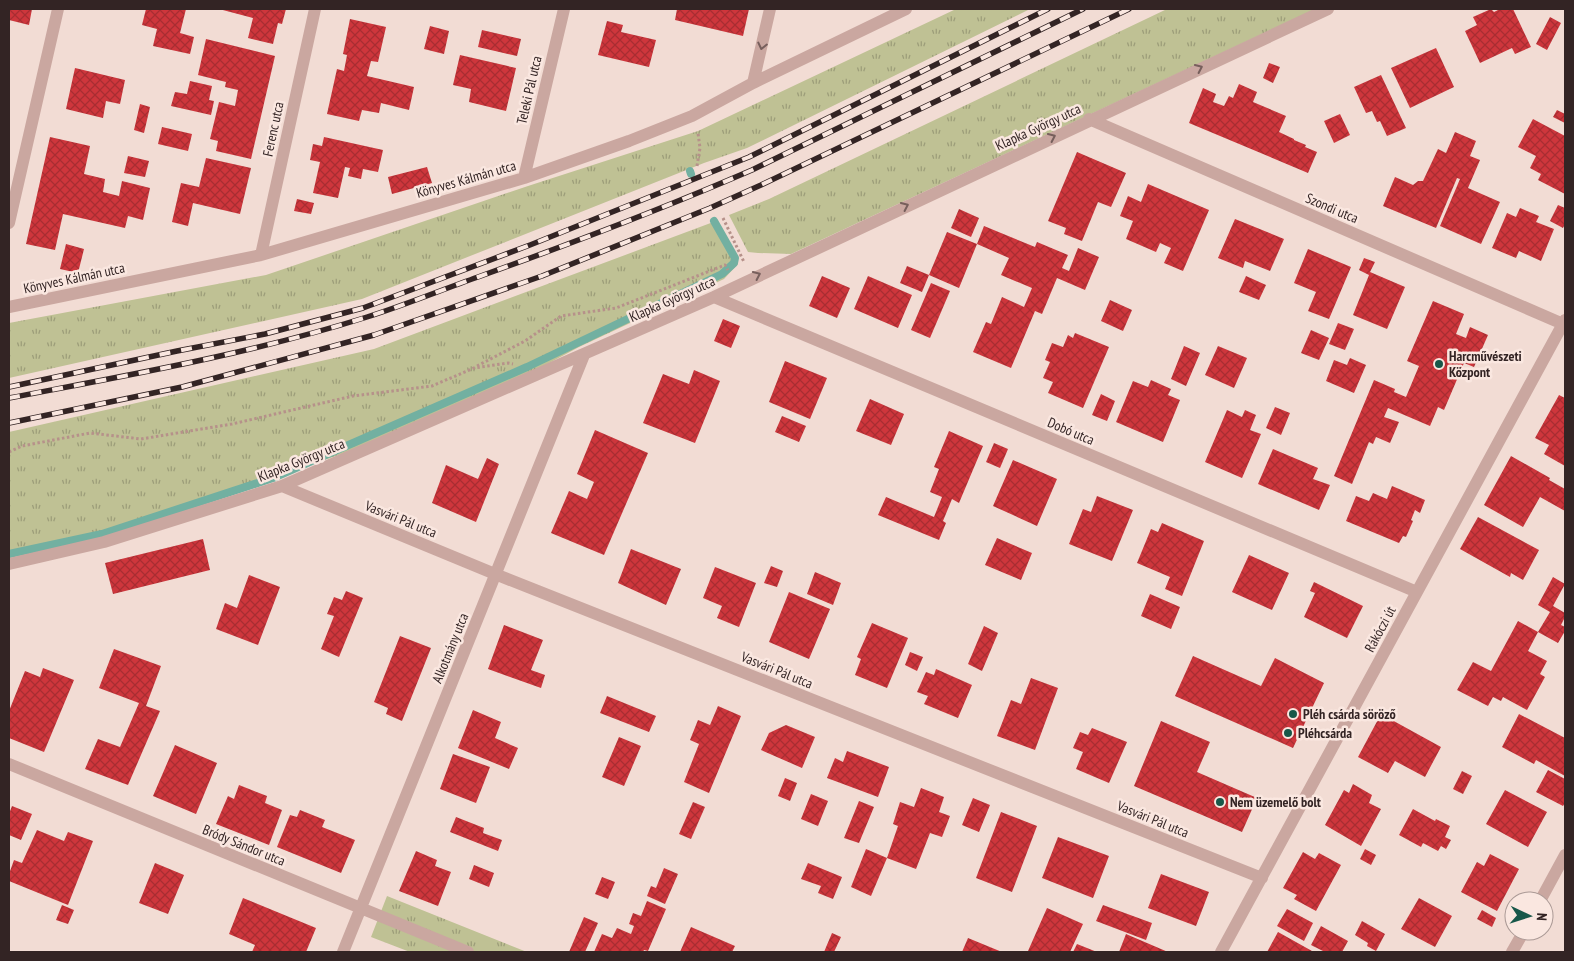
<svg xmlns="http://www.w3.org/2000/svg" width="1574" height="961" font-family="'PT Sans Narrow',sans-serif">
  <defs>
    <pattern id="grass-tufts" width="24" height="20" patternUnits="userSpaceOnUse" patternTransform="scale(1.25)"><rect width="24" height="20" fill="#bfc194"/><path d="M3 7l-1-3M5 7V3M7 7l1-3M15 17l-1-3M17 17v-4M19 17l1-3" fill="none" stroke="#9c9d79"/></pattern>
    <pattern id="building-cross-hatch" width="8" height="8" patternUnits="userSpaceOnUse" patternTransform="scale(1.25)"><rect width="8" height="8" fill="#ce363c"/><path d="M0 0l8 8M0 8l8-8" fill="none" stroke="#a82d32"/></pattern>
  </defs>
  <rect width="100%" height="100%" fill="#f2dcd4"/>
  <path fill="url(#grass-tufts)" d="M956,9H1030L747,148L704,163L362,299L9,378V323L266,275L528,186L698,131Z
    M1167,9H1316L791,254L758,253L748,252L729,215L769,199Z
    M716,221L738,264L724,279L579,347L540,368L356,449L100,538L9,558V432L374,349Z
    M387,896L527,952H410L371,937Z"/>
  <g fill="none" stroke-linecap="round" stroke-linejoin="round">
    <path stroke="#72b0a1" stroke-width="8" d="M690,171L691,174
      M9,554L102,534L273,478L527,367L722,274L734,263L735,258L714,221"/>
  </g>
  <path fill="url(#building-cross-hatch)" d="M9,9H32L29,25L9,20Z
    M146,9H186L180,33L194,37L190,54L153,46L157,29L142,25Z
    M219,9H286L282,24L278,23L273,44L248,38L253,18Z
    M677,9H749L743,36L675,20Z
    M1491,9L1494,12L1500,9H1513L1531,47L1515,54L1512,48L1480,63L1465,31L1477,25L1473,17Z
    M1550,17L1561,23L1547,50L1536,44Z
    M350,19L386,27L378,62L371,61L367,76L414,87L409,110L381,103L379,113L362,110L359,121L327,114L337,69L344,71L347,55L343,54Z
    M607,21L623,25L621,32L656,40L649,67L598,55Z
    M430,26L449,31L444,54L424,49Z
    M482,30L521,39L517,56L478,47Z
    M206,39L275,56L251,159L216,151L218,141L210,139L219,102L235,106L238,90L225,87L226,82L198,75Z
    M1436,48L1454,87L1410,108L1391,68Z
    M460,55L516,68L506,111L469,102L471,89L453,85Z
    M1269,63L1280,67L1273,83L1263,78Z
    M75,68L125,80L120,104L106,101L103,118L66,109Z
    M1381,75L1406,128L1387,136L1380,121L1377,122L1372,111L1366,113L1354,87Z
    M190,81L212,86L209,100L214,101L211,115L171,106L175,92L187,94Z
    M1239,84L1257,92L1253,102L1286,116L1279,132L1294,139V140L1306,145L1305,147L1317,152L1308,173L1189,123L1203,88L1216,94L1213,102L1224,106L1229,96L1233,98Z
    M140,104L150,107L144,133L134,130Z
    M1557,110L1565,114V123L1553,117Z
    M1340,114L1350,135L1334,143L1324,121Z
    M1533,119L1565,136V194L1538,180L1541,174L1530,168L1536,156L1518,147Z
    M162,127L192,134L188,151L158,144Z
    M1455,132L1476,141L1470,156L1480,160L1468,188L1500,202L1481,244L1440,226L1460,179L1457,178L1436,228L1383,206L1395,177L1413,185L1418,181H1423L1438,149L1446,153Z
    M50,137L90,146L84,174L105,179L103,192L119,196L122,181L150,188L143,220L128,216L125,228L63,214L55,250L26,244Z
    M324,137L383,150L378,172L363,169L361,179L348,176L350,168L345,167L338,198L313,193L320,162L310,160L313,144L322,146Z
    M1077,152L1126,173L1111,207L1098,202L1082,241L1064,234L1066,228L1048,221Z
    M128,156L149,161L145,177L124,173Z
    M206,158L251,168L240,214L193,203L188,226L172,222L181,183L199,187Z
    M427,167L432,183L392,194L388,177Z
    M1148,184L1209,210L1183,271L1164,263L1171,248L1160,243L1156,252L1126,239L1133,221L1120,216L1128,196L1141,202Z
    M297,199L314,203L311,214L294,211Z
    M1558,205L1565,208V224L1563,228L1550,221Z
    M1520,208L1539,216L1536,222L1554,229L1541,261L1519,251L1516,258L1492,248L1507,213L1516,217Z
    M959,209L979,218L971,237L951,228Z
    M1235,219L1284,239L1270,271L1245,261L1243,268L1218,258Z
    M984,226L1035,247L1037,242L1068,255L1062,268L1069,271L1078,248L1099,257L1085,290L1057,278L1042,314L1035,311L1011,368L973,352L986,322L991,324L1002,297L1024,307L1032,288L1001,275L1009,258L977,244Z
    M947,232L977,244L959,288L929,275Z
    M66,244L84,249L78,273L60,269Z
    M1308,249L1351,267L1329,319L1308,311L1316,292L1294,283Z
    M1364,258L1375,262L1370,272L1405,287L1387,329L1353,315L1369,275L1359,270Z
    M907,266L929,275L922,292L900,283Z
    M822,276L850,288L837,318L809,306Z
    M868,276L912,295L898,328L854,309Z
    M1246,276L1266,285L1259,300L1239,292Z
    M931,283L950,291L930,338L911,330Z
    M1110,300L1132,310L1123,331L1101,321Z
    M1433,301L1464,314L1456,334L1466,338L1470,327L1488,335L1474,367L1464,363L1444,410L1438,407L1430,426L1388,408L1384,417L1399,422L1390,443L1376,437L1373,444L1369,442L1352,484L1334,476L1374,380L1395,389L1394,392L1406,397L1419,366L1407,361Z
    M723,319L740,326L731,348L714,341Z
    M1338,323L1354,329L1345,350L1329,344Z
    M1311,330L1329,338L1319,360L1301,353Z
    M1075,333L1109,347L1083,408L1048,393L1053,382L1043,378L1050,362L1045,360L1052,343L1063,347L1068,335L1073,338Z
    M1184,346L1200,353L1186,386L1171,379Z
    M1218,346L1247,358L1234,388L1205,375Z
    M1350,358L1366,365L1354,393L1326,381L1334,360L1347,365Z
    M785,361L827,378L810,419L769,402Z
    M694,370L720,381L695,443L643,423L663,374L689,384Z
    M1151,380L1171,389L1168,395L1180,400L1163,442L1116,422L1133,381L1148,387Z
    M1101,394L1115,401L1107,421L1092,415Z
    M1559,395L1565,398V466L1544,454L1549,445L1535,438Z
    M870,399L904,414L891,445L856,431Z
    M1275,407L1290,413L1281,435L1266,428Z
    M1227,410L1242,417L1245,410L1256,415L1250,430L1261,434L1242,478L1205,462Z
    M782,416L806,426L799,442L775,432Z
    M595,430L648,453L604,555L551,533L569,491L587,499L594,482L577,474Z
    M949,431L983,446L959,503L952,499L943,521L946,523L939,540L878,515L886,497L934,517L942,497L930,492L939,469L934,467Z
    M994,443L1008,449L1000,468L986,462Z
    M1273,449L1318,468L1313,479L1330,485L1319,510L1258,484Z
    M1511,456L1550,478L1549,480L1565,489V511L1540,497L1523,527L1484,505Z
    M487,458L499,464L476,522L432,503L446,465L478,479Z
    M1013,460L1057,479L1037,526L993,506Z
    M1392,486L1425,500L1420,513L1415,510L1411,520L1413,521L1406,537L1403,536L1399,543L1346,521L1356,496L1369,501L1373,493L1387,499Z
    M1097,496L1133,510L1112,561L1069,544L1083,509L1091,512Z
    M1478,517L1539,550L1523,580L1511,573L1510,577L1460,549Z
    M1162,523L1204,541L1182,596L1165,589L1170,577L1137,563L1151,529L1158,532Z
    M997,538L1032,553L1021,580L985,565Z
    M203,539L210,570L113,594L105,563Z
    M631,549L681,569L666,605L618,583Z
    M1249,555L1289,573L1272,610L1232,592Z
    M771,566L783,571L777,587L764,583Z
    M715,567L756,583L739,627L717,618L722,606L703,598Z
    M815,572L841,583L833,605L807,594Z
    M249,575L280,587L258,645L216,629L225,603L237,608Z
    M1553,577L1565,584L1553,606L1565,613V617L1561,625L1565,627V631L1558,643L1538,632L1550,612L1538,605Z
    M1314,582L1363,606L1347,638L1304,617L1315,593L1310,591Z
    M346,591L363,598L339,657L321,649L334,616L327,614L334,597L342,600Z
    M789,592L830,609L809,659L769,642Z
    M1150,594L1180,607L1171,629L1141,616Z
    M1518,621L1538,632L1528,651L1547,661L1540,674L1545,677L1527,710L1503,697L1501,701L1493,697L1488,706L1457,690L1473,662L1491,671Z
    M872,623L908,638L887,688L855,675L861,659L857,657Z
    M504,625L543,640L531,670L545,675L541,688L488,669Z
    M984,626L998,633L982,671L968,664Z
    M400,636L431,648L402,721L386,714L388,708L374,702Z
    M114,649L161,666L146,706L160,711L128,785L85,769L98,739L120,747L139,703L99,688Z
    M910,652L923,657L917,671L905,665Z
    M1193,656L1261,686L1275,658L1324,683L1293,748L1175,696Z
    M43,668L74,680L44,752L9,738V711L25,671L40,677Z
    M936,669L972,685L958,718L924,704L928,696L917,692L926,672L934,675Z
    M1031,678L1058,688L1035,750L997,736L1011,700L1021,704Z
    M607,696L656,716L649,732L600,713Z
    M718,706L741,716L709,793L684,782L699,744L690,740L698,720L710,725Z
    M473,710L501,722L495,738L518,748L509,769L458,748Z
    M1381,714L1441,747L1425,777L1395,761L1388,773L1358,757Z
    M1519,714L1565,738V776L1536,760L1534,764L1502,747Z
    M1161,721L1210,742L1197,772L1257,798L1242,832L1134,786Z
    M786,725L815,737L802,768L761,750L769,733Z
    M1092,728L1127,742L1109,783L1076,769L1083,752L1073,748L1080,732L1088,735Z
    M619,737L641,746L624,786L602,777Z
    M175,745L217,763L196,814L153,796Z
    M847,751L889,767L878,797L827,778L835,758L843,762Z
    M453,754L490,767L476,803L440,789Z
    M1548,770L1565,779V803L1563,806L1536,792Z
    M1462,771L1472,776L1463,794L1453,789Z
    M785,778L797,783L790,801L778,796Z
    M1353,784L1372,795L1369,803L1381,809L1361,846L1325,825L1344,790L1349,793Z
    M239,785L267,796L265,803L282,810L269,845L216,824L228,796L234,799Z
    M921,788L944,797L939,812L950,816L942,837L930,833L916,869L887,858L898,826L893,824L900,802L914,807Z
    M1505,790L1547,812L1528,847L1486,824Z
    M811,794L828,801L818,826L801,819Z
    M973,798L990,805L979,832L962,825Z
    M859,801L874,807L859,843L844,838Z
    M693,802L705,807L691,839L679,834Z
    M12,806L32,814L21,840L9,835V814Z
    M1413,809L1435,821L1436,819L1450,826L1445,837L1451,840L1446,849L1441,846L1438,851L1423,843L1421,847L1399,835Z
    M300,810L325,820L322,827L355,840L341,873L277,847L290,815L297,817Z
    M1001,812L1037,826L1012,892L976,878Z
    M456,817L484,828L483,833L502,840L498,851L450,832Z
    M37,830L64,841L68,832L93,841L68,905L9,881V874L14,860L22,863Z
    M1058,837L1109,856L1093,898L1042,878Z
    M866,849L887,858L871,896L851,887Z
    M1365,849L1376,855L1371,865L1360,859Z
    M416,851L437,860L435,866L451,872L438,906L399,891Z
    M1303,852L1315,859L1319,853L1341,865L1316,911L1294,899L1297,895L1283,888Z
    M1490,854L1519,869L1497,911L1461,892L1477,862L1484,866Z
    M155,863L184,875L168,914L139,903Z
    M808,863L842,877L833,899L818,893L821,886L801,879Z
    M474,865L494,873L489,887L469,879Z
    M664,868L678,874L665,904L647,896L651,886L656,888Z
    M1161,874L1209,892L1196,926L1148,908Z
    M602,877L615,882L608,899L595,894Z
    M243,898L316,928L306,952H252L255,945L229,934Z
    M1419,898L1452,916L1435,947L1401,929Z
    M647,901L666,909L648,951L644,950L643,952H594L602,934L612,938L617,928L631,934L634,926L629,924L633,913L641,916Z
    M62,905L74,910L68,924L56,920Z
    M1103,905L1152,923L1146,940L1096,921Z
    M1047,908L1083,924L1070,952L1028,951Z
    M1287,909L1313,923L1304,941L1277,926Z
    M1482,910L1496,918L1492,927L1477,919Z
    M584,917L598,923L585,952H569Z
    M1362,921L1385,934L1376,951L1367,946L1368,943L1355,935Z
    M1321,926L1348,941L1342,952H1325L1311,945Z
    M691,927L735,946L732,952H680Z
    M1278,932L1312,951L1311,952H1267Z
    M832,933L841,937L834,952H824Z
    M1126,934L1168,952H1119Z
    M968,938L1002,952H962Z
    M1077,944L1097,952H1073Z"/>
  <g fill="none" stroke-linecap="round" stroke-linejoin="round">
    <path stroke="#b6918a" stroke-width="3" stroke-dasharray="2.5 2.5" stroke-linecap="butt" d="M697,166L700,148L698,133
      M723,218L744,262
      M477,366L525,341L561,316L616,308L725,265L728,270
      M9,452L22,446L90,433L141,439L232,424L353,396L432,386L474,368L508,363L513,364"/>
    <path stroke="#caa7a0" stroke-width="12" d="M753,83L770,9
      M1089,119L1563,324
      M524,178L564,9
      M9,223L58,9
      M261,255L315,9
      M714,297L1417,592
      M9,307L261,255L524,178L629,141L692,116L753,83L906,9
      M282,486L495,574L1262,878
      M9,564L104,542L282,486L714,297L1328,9
      M9,764L468,952
      M1540,901L1565,855
      M343,952L584,355
      M1221,952L1565,320
      M1512,952L1524,931"/>
    <g stroke="#332424" stroke-width="5.5">
      <path id="rail" d="M9,387L177,351L265,334L363,308L530,245L749,157L1048,9
        M9,398C129,375 250,354 367,317C405,305 441,290 478,277C570,244 662,209 752,170L1083,9
        M9,423L182,387L374,335L542,276L710,208L761,185L1129,9"/>
    </g>
    <use href="#rail" stroke="#fae7e0" stroke-width="4" stroke-dasharray="11" stroke-linecap="butt"/>
  </g>
  <defs><path id="oneway-chevron" d="M-2-3.5L2.5 0L-2 3.5" fill="none" stroke-width="1.6" stroke-linecap="round" stroke-linejoin="round" transform="scale(1.25)"/></defs>
  <g stroke="#775f5c">
    <use href="#oneway-chevron" transform="translate(762 46) rotate(103)"/>
    <use href="#oneway-chevron" transform="translate(1199 68) rotate(-25)"/>
    <use href="#oneway-chevron" transform="translate(1052 137) rotate(-25)"/>
    <use href="#oneway-chevron" transform="translate(905 206) rotate(-25)"/>
    <use href="#oneway-chevron" transform="translate(757 275) rotate(-25)"/>
  </g>
  <g fill="#175749" stroke="#fae7e0" stroke-width="2">
    <circle cx="1439" cy="364" r="5"/>
    <circle cx="1293" cy="714" r="5"/>
    <circle cx="1288" cy="733" r="5"/>
    <circle cx="1220" cy="802" r="5"/>
  </g>
  <g text-anchor="middle" stroke-width="5" stroke-linejoin="round" paint-order="stroke">
    <g font-size="14" fill="#332424" stroke="#fae7e0">
      <text transform="translate(529 90) rotate(-77)" y="5">Teleki Pál utca</text>
      <text transform="translate(1038 127) rotate(-25)" y="5">Klapka György utca</text>
      <text transform="translate(273 129) rotate(-78)" y="5">Ferenc utca</text>
      <text transform="translate(466 179) rotate(-16)" y="5">Könyves Kálmán utca</text>
      <text transform="translate(1332 208) rotate(23)" y="5">Szondi utca</text>
      <text transform="translate(74 278) rotate(-12)" y="5">Könyves Kálmán utca</text>
      <text transform="translate(672 299) rotate(-24)" y="5">Klapka György utca</text>
      <text transform="translate(1071 431) rotate(23)" y="5">Dobó utca</text>
      <text transform="translate(301 460) rotate(-22)" y="5">Klapka György utca</text>
      <text transform="translate(401 519) rotate(22)" y="5">Vasvári Pál utca</text>
      <text transform="translate(1380 629) rotate(-62)" y="5">Rákóczi út</text>
      <text transform="translate(450 648) rotate(-68)" y="5">Alkotmány utca</text>
      <text transform="translate(777 670) rotate(22)" y="5">Vasvári Pál utca</text>
      <text transform="translate(1153 819) rotate(22)" y="5">Vasvári Pál utca</text>
      <text transform="translate(244 845) rotate(22)" y="5">Bródy Sándor utca</text>
    </g>
    <g font-size="14" font-weight="bold" fill="#332424" stroke="#fae7e0" text-anchor="start">
      <text x="1449" y="361">Harcművészeti<tspan x="1449" dy="16">Központ</tspan></text>
      <text x="1303" y="719">Pléh csárda söröző</text>
      <text x="1298" y="738">Pléhcsárda</text>
      <text x="1230" y="807">Nem üzemelő bolt</text>
    </g>
  </g>
  <rect width="1574" height="961" fill="none" stroke="#332424" stroke-width="20"/>
  <g transform="translate(1529 916) rotate(94)"><circle r="24" fill="#fae7e0" stroke="#aa9995"/>
  <path d="M0-4L9 19L0 12L-9 19Z" fill="#175749"/>
  <text y="-8" font-size="14" font-weight="bold" text-anchor="middle" fill="#332424">N</text>
  </g>
</svg>
